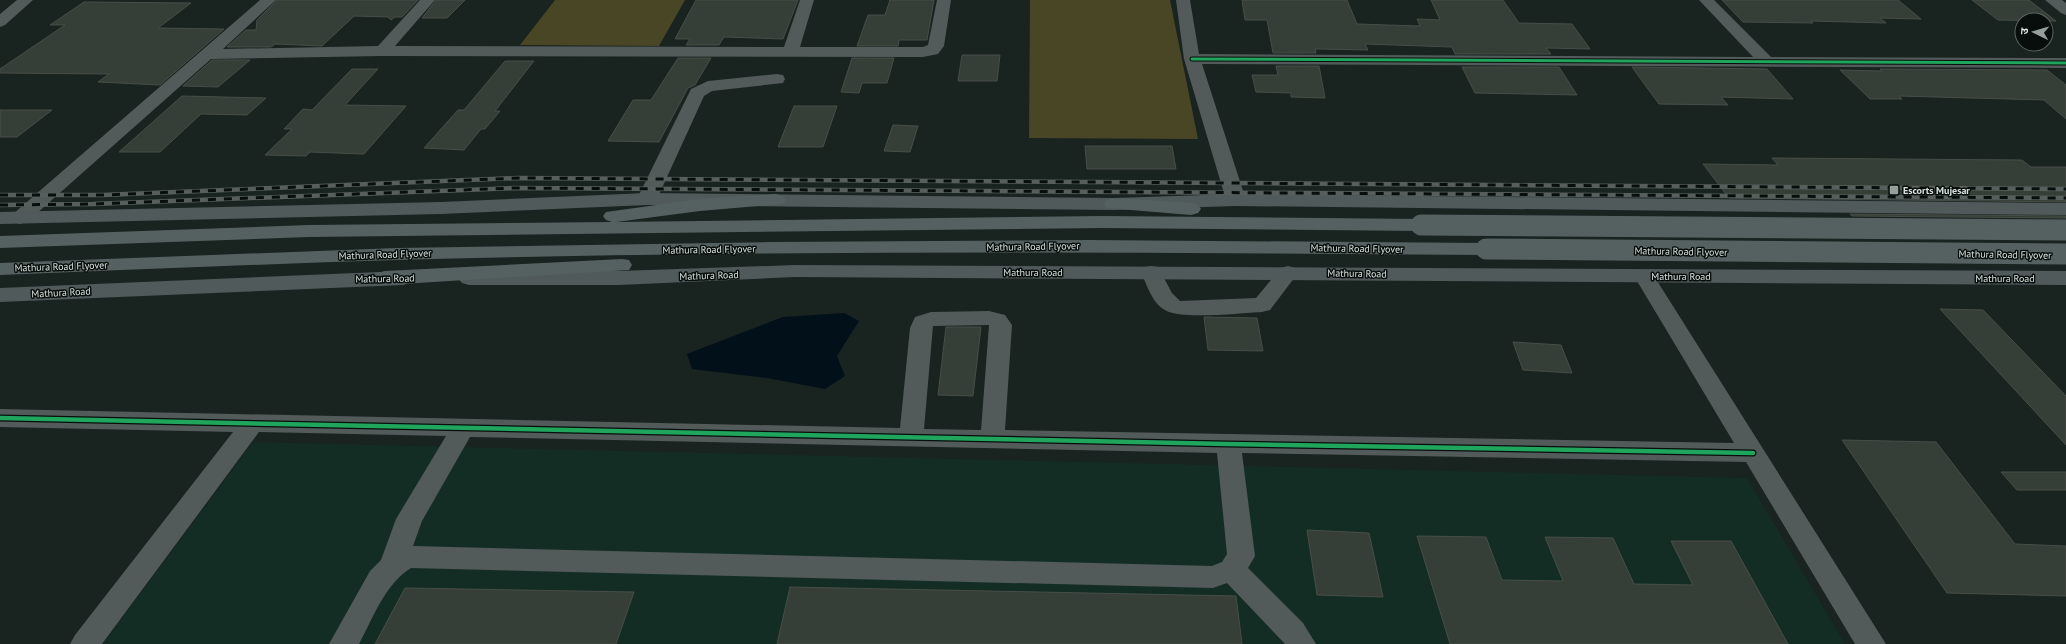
<svg xmlns="http://www.w3.org/2000/svg" width="2066" height="644" font-family="'PT Sans','Noto Sans Devanagari',sans-serif">
  <rect width="100%" height="100%" fill="#192320"/>
  <path fill="#142d24" d="M253,442L1747,478L1845,644H103Z"/>
  <path fill="#494626" d="M555,0H685L659,46L520,45Z
    M1030,0H1170L1198,139L1029,138Z"/>
  <path fill="#02101a" d="M844,313L859,321L837,356L845,376L825,389L767,378L692,369L687,354L783,317Z"/>
  <path fill="#363f37" stroke="#474e49" d="M277,0H418L402,17H395L391,20L388,17L354,16L322,46L275,44L271,47H227L246,30H256L257,20Z
    M436,0H465L447,18H422Z
    M696,0H798L783,39L724,37L719,45H686L690,39H675Z
    M890,0H934L927,40H899L898,46H857L868,15H885Z
    M1242,0H1347L1357,24L1420,26L1417,19L1440,20L1431,0H1503L1519,23L1572,24L1590,49L1546,48L1551,54H1455L1452,47L1365,44L1368,50L1319,49H1315L1316,53H1273L1267,20H1245Z
    M1722,0H1898L1921,19L1880,18L1886,23L1811,21L1813,23L1743,22Z
    M1972,0H2029L2056,21L1998,20Z
    M84,2L191,3L158,28L224,29L160,85L98,82L109,74L0,73V69L65,25H50Z
    M962,55H1000L997,81H958Z
    M678,58H711L695,85L688,88L659,142L608,141L633,100H651Z
    M852,58H894L887,83H862L859,93L841,92Z
    M212,60H250L218,87L183,86Z
    M505,61H534L495,111H500L485,129H481L464,150L424,148L458,110H464Z
    M1276,66H1319L1325,98L1291,97V93L1256,92L1252,75H1278Z
    M1462,67H1559L1577,95L1475,93Z
    M1632,67L1767,69L1793,99L1721,97L1728,105L1659,104Z
    M352,69H378L345,105L406,106L364,154L310,152L306,156L265,155L292,129H284L303,109L312,110Z
    M1880,69L2047,70L2066,85V119L2044,100L1899,96L1902,99H1870L1840,70L1882,71Z
    M182,96L266,98L247,115L201,114L160,152H119Z
    M794,106H837L823,147H778Z
    M0,110H52L17,137H0Z
    M893,125L918,126L910,152L884,151Z
    M1085,146H1172L1176,169H1087Z
    M1772,158L2022,160L2031,167H2066V202L1729,198L1703,164L1778,165Z
    M1850,214L2066,216V218L1852,216Z
    M1940,309L1983,310L2066,396V445Z
    M1204,317L1257,318L1263,351L1208,350Z
    M946,327H981L973,396L938,395Z
    M1513,342L1561,345L1572,373L1523,370Z
    M1842,440L1936,442L2015,544L2066,546V596L1947,593Z
    M2001,472H2066V490H2017Z
    M1307,530L1369,533L1383,597L1317,595Z
    M1417,536L1486,537L1502,580L1563,581L1545,537L1613,538L1634,584L1693,585L1671,541H1731L1788,644H1450Z
    M790,587L1236,596L1242,644H777Z
    M405,588L634,592L616,644H375Z"/>
  <g fill="none" stroke-linecap="round" stroke-linejoin="round">
    <path fill="#525a5a" fill-rule="evenodd" d="M17,0H33L5,25L0,27V14Z
      M260,0H276L223,49L378,46L420,0H435L395,46L784,47L800,0H814L800,47H923L928,45L937,0H951L944,46L938,54L923,57L382,56L211,59L27,222L20,224L13,222L10,218L13,214Z
      M1176,0H1190L1199,54L1753,57L1699,0H1714L1771,57L2066,58V68L1202,64L1246,200L1243,204L1236,206L1229,204L1226,200L1184,59Z
      M2045,0H2062L2066,3V15L2061,13Z
      M777,74L783,75L785,79L783,83L712,91L704,96L657,199L654,203L647,205L640,203L637,199L691,89L708,81Z
      M1151,266L1158,267L1172,293L1180,301L1256,298L1281,268L1288,266L1295,268L1298,273L1270,310L1262,312C1241,313 1180,320 1165,310C1152,303 1147,285 1141,272L1144,267Z
      M1644,269L1651,271L1654,276L1886,644H1855L1746,462L1242,453L1255,556L1248,568L1303,623L1316,644H1285L1227,583L1213,588L411,568C385,584 373,618 359,644H329L370,571L381,560L396,519L446,436L259,432L102,644H70L75,635L233,432L0,427V409L900,428L910,328L915,317L931,312L989,311L1005,315L1012,325L1005,430L1734,443L1634,276L1637,271ZM989,325L981,430L924,429L933,326ZM470,437L1217,453L1227,554L1222,562L1212,566L413,546L422,521Z"/>
    <path fill="#505a5b" fill-rule="evenodd" d="M647,193L1114,198L1236,194L2066,203V215L1236,206L1114,210L647,205L441,214L0,224V212L441,202Z
      M795,265L2066,271V285L795,277L619,285H469L462,283L458,278L462,273L469,271H619Z
      M403,271L410,273L414,278L410,283L403,285L0,302V288Z"/>
    <path fill="#556161" fill-rule="evenodd" d="M776,194L783,196L786,200L783,204L700,211L616,222L1102,216L1421,219L1428,221L1431,225L1428,229L1421,231L1102,228L309,237L0,248V236L309,225L612,222L606,220L603,216L606,212L700,199Z
      M1114,198L1191,203L1198,205L1201,209L1198,213L1191,215L1107,208L1104,204L1107,200Z
      M1089,240L1486,243L1493,245L1496,249L1493,253L1486,255C1123,252 759,250 396,260C264,264 132,270 0,275V263L397,248L772,242Z
      M622,259L629,260L632,265L629,270L385,285L378,283L374,278L378,273L385,271Z"/>
    <g stroke="#575f5d" stroke-width="4.5">
      <path id="rail" d="M0,195H103L519,178L2066,189
        M0,205L93,204L514,188L2066,198"/>
    </g>
    <use href="#rail" stroke="#070e0b" stroke-width="3" stroke-dasharray="8" stroke-linecap="butt"/>
    <path stroke="#556161" stroke-width="21" d="M1421,225L2066,230
      M1486,249L2066,254"/>
    <g stroke="#070e0b" stroke-width="5">
      <path id="cycleway-far1" d="M1192,59L2066,63"/>
    </g>
    <g stroke="#070e0b" stroke-width="7">
      <path id="cycleway" d="M0,418L1228,444L1753,453"/>
    </g>
    <use href="#cycleway-far1" stroke="#20a55d" stroke-width="3"/>
    <use href="#cycleway" stroke="#20a55d" stroke-width="4.5"/>
  </g>
  <rect fill="#95a09c" stroke="#070e0b" stroke-width="1.5" x="1889" y="185" width="10" height="10" rx="2"/>
  <g text-anchor="middle" stroke-width="3" stroke-linejoin="round" paint-order="stroke">
    <g font-size="10" font-weight="bold" fill="#d8e3df" stroke="#070e0b" text-anchor="start">
      <text x="1903" y="194">Escorts Mujesar</text>
    </g>
    <g font-size="10" fill="#d8e3df" stroke="#070e0b">
      <text transform="translate(1033 246) rotate(-1)" y="4">Mathura Road Flyover</text>
      <text transform="translate(1357 248) rotate(1)" y="4">Mathura Road Flyover</text>
      <text transform="translate(709 249) rotate(-1)" y="4">Mathura Road Flyover</text>
      <text transform="translate(1681 251) rotate(1)" y="4">Mathura Road Flyover</text>
      <text transform="translate(385 254) rotate(-2)" y="4">Mathura Road Flyover</text>
      <text transform="translate(2005 254) rotate(1)" y="4">Mathura Road Flyover</text>
      <text transform="translate(61 266) rotate(-2)" y="4">Mathura Road Flyover</text>
      <text x="1033" y="276">Mathura Road</text>
      <text transform="translate(1357 273) rotate(1)" y="4">Mathura Road</text>
      <text transform="translate(709 275) rotate(-2)" y="4">Mathura Road</text>
      <text x="1681" y="280">Mathura Road</text>
      <text transform="translate(385 278) rotate(-1)" y="4">Mathura Road</text>
      <text x="2005" y="282">Mathura Road</text>
      <text transform="translate(61 292) rotate(-3)" y="4">Mathura Road</text>
    </g>
  </g>
  <g transform="translate(2034 32) rotate(275)"><circle r="19" fill="#070e0b" stroke="#5b6360"/>
  <path d="M0-3L7 15L0 10L-7 15Z" fill="#95a09c"/>
  <text y="-6" font-size="11" font-weight="bold" text-anchor="middle" fill="#d8e3df">उ</text>
  </g>
</svg>
